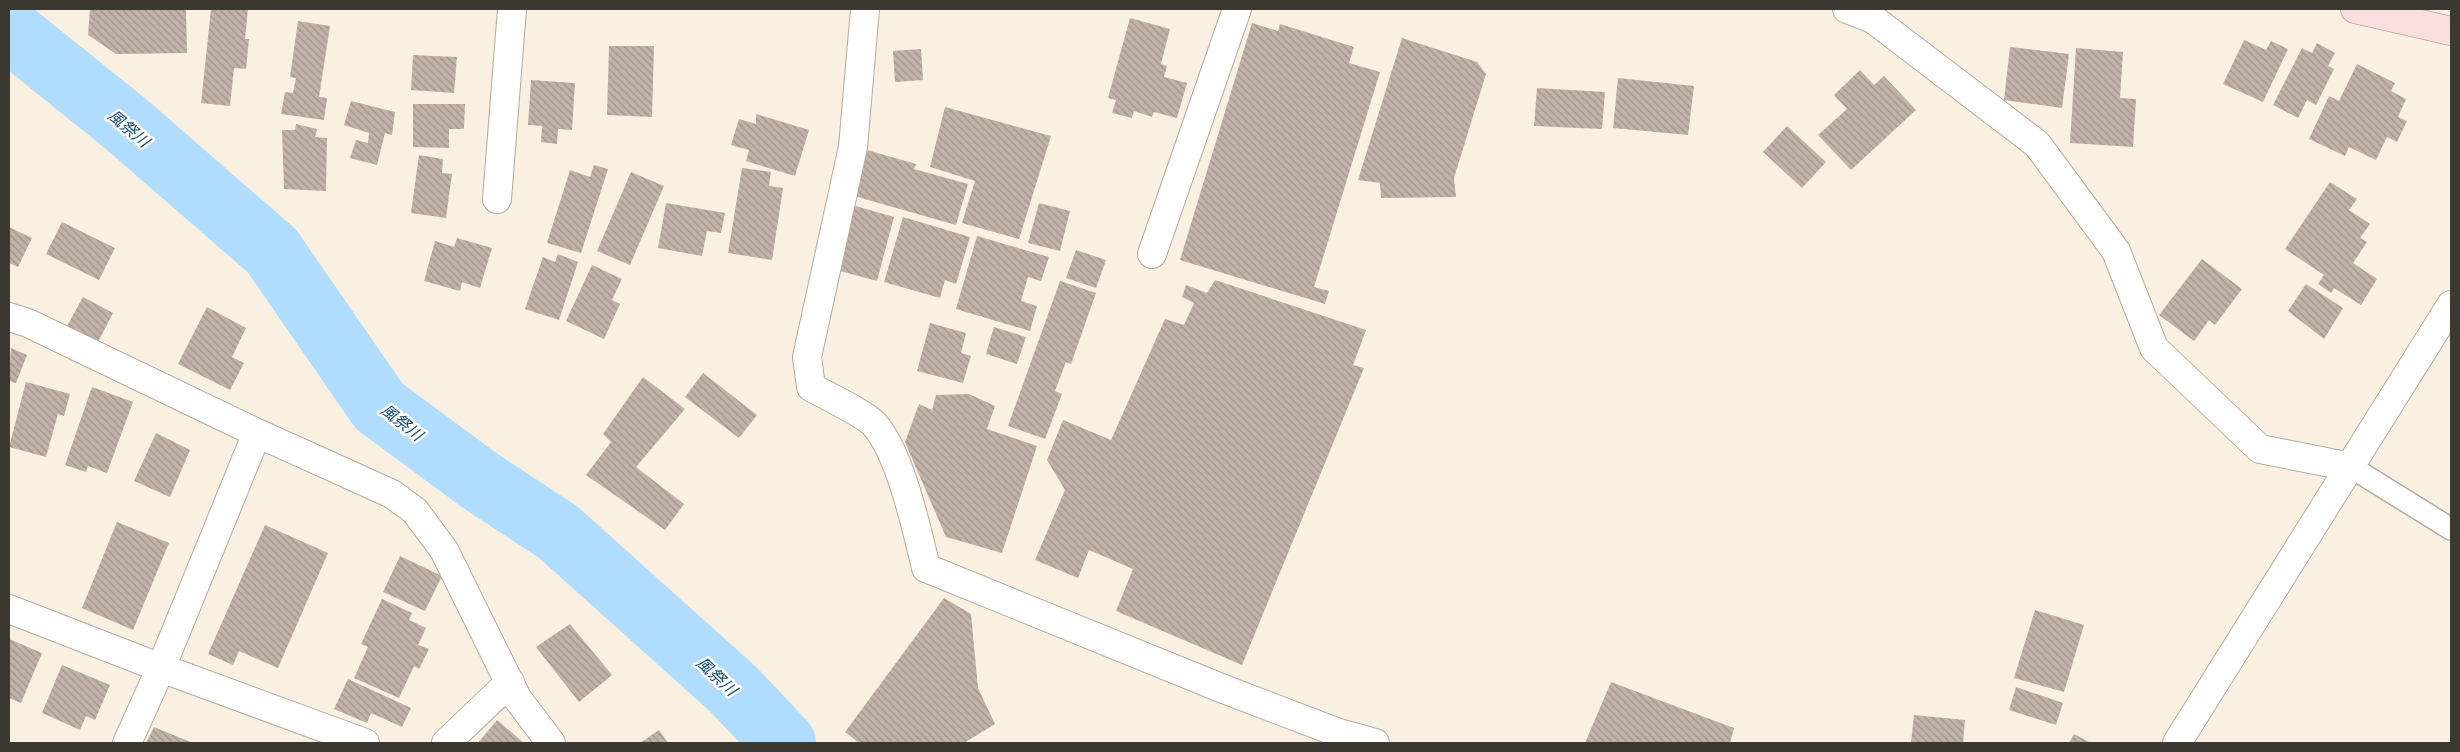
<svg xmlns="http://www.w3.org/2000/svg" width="2460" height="752" font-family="'Libre Baskerville','Noto Sans JP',serif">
  <defs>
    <pattern id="building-back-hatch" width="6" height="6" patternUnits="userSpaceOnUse" patternTransform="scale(1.25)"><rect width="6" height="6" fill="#c2b3a9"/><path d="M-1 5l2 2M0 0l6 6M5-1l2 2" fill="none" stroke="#9f938a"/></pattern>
  </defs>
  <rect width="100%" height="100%" fill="#f9f0e1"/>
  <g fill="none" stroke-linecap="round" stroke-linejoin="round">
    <path stroke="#b0dcfe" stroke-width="64" d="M9,30L126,124L272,251L379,406L479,480L558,532L734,690L784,743"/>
  </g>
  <path fill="url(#building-back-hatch)" d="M90,9H186L187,53L116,54L88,35Z
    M211,9H248L245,39H249L246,69L234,68L230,106L201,103Z
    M1130,18L1170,29L1161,64L1167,66L1164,77L1187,83L1177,118L1154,112L1152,117L1134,111L1132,118L1112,113L1116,100L1108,98Z
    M298,21L330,26L319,97L327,98L324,120L281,114L285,92L293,93L296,78L290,77Z
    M1252,23L1278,31L1280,24L1354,47L1349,63L1380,72L1314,287L1329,291L1325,304L1180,260Z
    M1402,38L1477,62L1486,74L1454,178L1456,197L1381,198L1380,183L1358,180Z
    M2244,40L2266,50L2271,41L2288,49L2263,102L2223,84Z
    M2317,43L2335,53L2328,66L2334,69L2316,105L2307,100L2298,118L2273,105L2302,48L2312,53Z
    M609,46H654L652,117L607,115Z
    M2010,47L2069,54L2062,108L2004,100Z
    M2076,48L2123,52L2120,98L2136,99L2133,147L2070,143Z
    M921,49L923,80L895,82L893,51Z
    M413,55L457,57L454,93L411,90Z
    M2357,64L2395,83L2391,91L2406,99L2398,117L2407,121L2397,142L2387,137L2376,160L2349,147L2345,156L2309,139L2329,96L2339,101Z
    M1860,70L1874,85L1884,76L1916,110L1851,170L1818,135L1847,109L1834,95Z
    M1618,78L1694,86L1688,135L1613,128Z
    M531,80L575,83L572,130L558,129L557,144L541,142L542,126L528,125Z
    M1537,88L1605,92L1602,129L1534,126Z
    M351,101L395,112L392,135L385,133L377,165L350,158L356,140L368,143L369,133L344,125Z
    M413,104H465L464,129H449V148L413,147Z
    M945,107L1051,136L1019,239L962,223L975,181L930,167Z
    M756,114L809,130L795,176L746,161L749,150L731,145L739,119L756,124Z
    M296,124L317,129L315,137L327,138L326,191L284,189L282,130H295Z
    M1787,126L1826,162L1802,188L1763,152Z
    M867,150L916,164L914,169L968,184L956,225L854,196Z
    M419,155L443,159L442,173L452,174L446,218L411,213Z
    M594,165L608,169L581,253L547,243L570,170L590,177Z
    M742,168L771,172L769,186L783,188L772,260L728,253Z
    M631,172L664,186L630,265L597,251Z
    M2330,182L2357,199L2349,210L2370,224L2360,238L2367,242L2353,263L2377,279L2361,305L2334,288L2331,293L2318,284L2324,275L2285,249Z
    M666,203L725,213L721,233L707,231L702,256L658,248Z
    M1039,203L1070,211L1060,251L1028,243Z
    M852,205L894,217L877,281L840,271L845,250L840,249Z
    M903,217L970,237L956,284L945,280L940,298L884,282Z
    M62,222L115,248L99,280L46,254Z
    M9,227L32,238L18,267L9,263Z
    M977,236L1049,257L1041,281L1028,277L1021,301L1037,306L1030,331L956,309Z
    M457,238L492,248L480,288L462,282L460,291L424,281L435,241L454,247Z
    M1076,250L1106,260L1096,288L1066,278Z
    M558,254L578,262L559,320L525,309L543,257L555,262Z
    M2202,259L2242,289L2215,325L2209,320L2194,341L2159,315Z
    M592,265L622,279L612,300L620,304L604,339L566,321Z
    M1215,280L1366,330L1353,365L1364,368L1242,665L1116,611L1133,569L1089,550L1078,578L1035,560L1065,490L1047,460L1063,420L1111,440L1165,319L1184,325L1194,303L1182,297L1186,285L1207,293Z
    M1060,281L1096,293L1071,364L1066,362L1055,391L1062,394L1045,439L1008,426Z
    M2306,284L2343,308L2324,339L2288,311Z
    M83,297L113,313L98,342L67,326Z
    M207,307L246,328L232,357L244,363L230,390L178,364Z
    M930,323L966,333L961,353L971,356L963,383L917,371Z
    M994,327L1026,337L1017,364L986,354Z
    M11,348L27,355L16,383L9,381Z
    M703,373L757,415L739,438L685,397Z
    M643,377L685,409L636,467L684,504L665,530L586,475L611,442L603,434Z
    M26,382L70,394L64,416L58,414L46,457L9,447Z
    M92,387L133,402L107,473L88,466L86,472L65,465Z
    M969,394L995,406L987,429L1037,446L1002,553L946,537L905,442L919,404L932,410L936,395Z
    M156,433L190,450L170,497L134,481Z
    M117,522L169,543L133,630L82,608Z
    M265,525L328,553L278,668L239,651L233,665L208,654Z
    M400,556L442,576L425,611L383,592Z
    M944,598L971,614L978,688L995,724L964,743H859L845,732Z
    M382,599L412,613L409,620L426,628L418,645L429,649L419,669L414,666L399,698L354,678L368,647L361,644Z
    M2035,610L2084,625L2064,692L2014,678Z
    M570,624L612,675L579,702L536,647Z
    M9,639L42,653L21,703L9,698Z
    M62,665L110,685L95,720L86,716L80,730L42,713Z
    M348,679L411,708L402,727L371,713L367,723L334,709Z
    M1611,682L1734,728L1730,743H1585Z
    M2016,687L2063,703L2056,725L2009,710Z
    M1914,715L1965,720L1963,743H1911Z
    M497,720L524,743H478Z
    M154,727L193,743H146Z
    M659,730L668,743H640Z
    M2074,734L2091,743H2069Z"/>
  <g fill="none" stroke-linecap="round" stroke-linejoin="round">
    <g stroke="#b3ab9d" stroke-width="24">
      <path id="service" d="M2351,467L2451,529"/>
    </g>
    <g stroke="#b3ab9d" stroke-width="30">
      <path id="minor" d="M865,9L853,147L807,357L811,387C825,395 865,414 874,424C900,452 917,530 926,568L1226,690L1339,733L1375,743
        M1847,9L1873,19L2037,144L2116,251L2154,348L2260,449L2351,467
        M497,199L512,9
        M1152,254L1237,9
        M9,317L28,323L257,433L392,494L415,511L444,550L517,698L551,743
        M9,609L161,668L365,743
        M127,743L161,668L257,433
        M446,743L510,682
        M2177,743L2451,305"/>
    </g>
    <g stroke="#b3ab9d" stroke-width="30">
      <path id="secondary" d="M2355,9L2451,31"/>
    </g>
    <use href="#service" stroke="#fff" stroke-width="21"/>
    <use href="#minor" stroke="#fff" stroke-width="28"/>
    <use href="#secondary" stroke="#fbdfe0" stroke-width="28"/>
  </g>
  <g text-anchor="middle" stroke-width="5" stroke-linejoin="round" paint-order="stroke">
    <g font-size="16" font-style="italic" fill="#0c486c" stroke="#fff">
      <text transform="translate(129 128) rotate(40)" y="6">風祭川</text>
      <text transform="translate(402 422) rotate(38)" y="6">風祭川</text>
      <text transform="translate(717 676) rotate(43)" y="6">風祭川</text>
    </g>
  </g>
  <rect width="2460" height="752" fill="none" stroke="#3c3933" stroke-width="20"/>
</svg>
